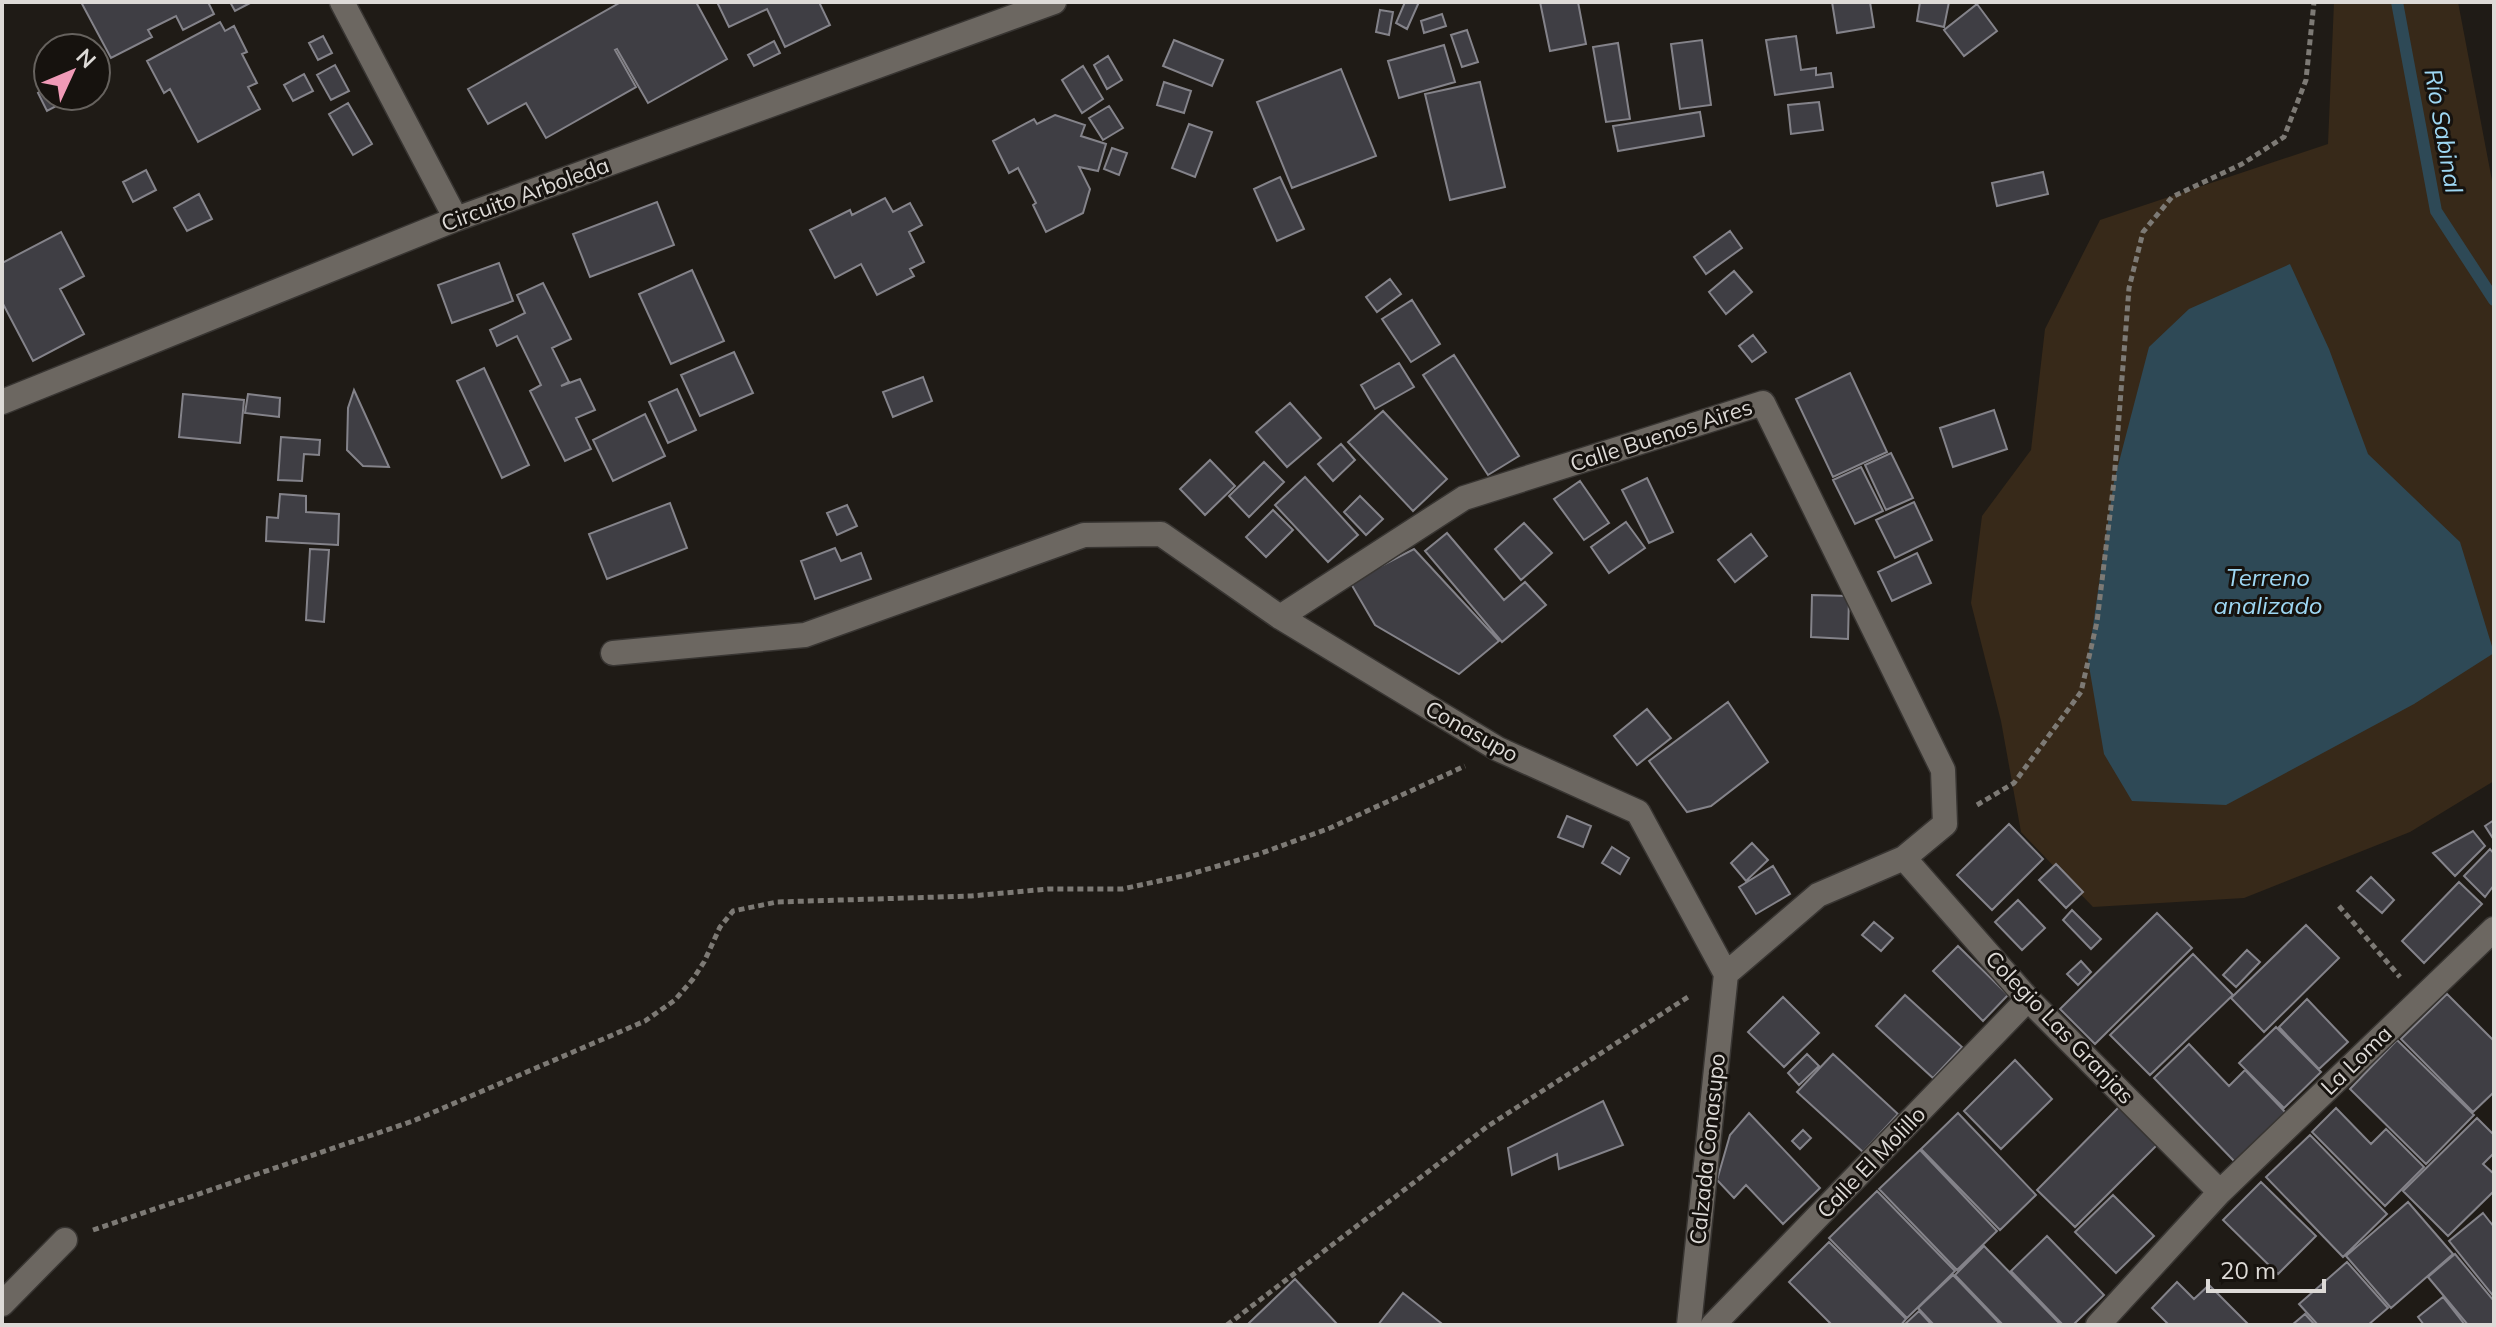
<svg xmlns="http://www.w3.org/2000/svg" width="2496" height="1327" font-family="Mulish,sans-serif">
  <rect width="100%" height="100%" fill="#1f1b16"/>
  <path fill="#372919" d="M2334,2H2458L2494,191V781L2410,832L2244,898L2093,907L2021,832L2001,721L1971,603L1982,516L2031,450L2045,329L2100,220L2328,144Z"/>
  <path fill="#2e4956" d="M2290,264L2329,349L2368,454L2460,542L2494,653L2414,704L2226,805L2132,801L2104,754L2088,660L2114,481L2149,347L2189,309Z"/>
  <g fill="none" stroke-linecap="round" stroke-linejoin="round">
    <path stroke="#2e4956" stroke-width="12" d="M2397,2L2436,211L2494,300"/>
  </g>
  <path fill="#3f3e44" stroke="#84838a" stroke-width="2" d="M81,2H208L214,14L183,30L176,16L148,30L152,37L111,58Z
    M230,2H252L235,11Z
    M621,2H696L727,59L648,103L617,49L615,50L636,87L546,138L526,103L488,124L468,89Z
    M717,2H819L830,25L785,47L767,9L729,27Z
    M1405,2H1419L1407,29L1396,23Z
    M1540,2H1578L1586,44L1550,51Z
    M1832,2H1870L1874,27L1837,33Z
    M1920,2H1949L1944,27L1917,21Z
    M1977,4L1997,31L1964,56L1944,30Z
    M1380,10L1393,12L1389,35L1376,32Z
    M1442,14L1446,26L1424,33L1421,21Z
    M220,22L225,31L234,26L247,52L242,54L257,83L248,87L260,109L198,142L170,89L164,93L147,61Z
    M1467,30L1478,62L1462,67L1451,35Z
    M323,36L332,53L318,60L309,43Z
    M1796,36L1801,70L1816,68V75L1831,73L1833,87L1775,95L1766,40Z
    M1174,40L1223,60L1212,86L1163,66Z
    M1702,40L1711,105L1680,109L1671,44Z
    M774,41L780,53L754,66L748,55Z
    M1618,43L1630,119L1606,122L1593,47Z
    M1444,45L1455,82L1399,98L1388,61Z
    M1108,56L1122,80L1107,89L1094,65Z
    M335,65L349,91L331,100L317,75Z
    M1083,66L1103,99L1082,113L1062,80Z
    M1341,69L1376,156L1292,188L1257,102Z
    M304,74L313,91L293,101L284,85Z
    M1164,82L1191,91L1184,113L1157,105Z
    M1480,82L1505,187L1450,200L1425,94Z
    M48,87V96H75L47,111L38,93Z
    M1819,102L1823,130L1791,134L1788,105Z
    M348,103L372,144L353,155L329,114Z
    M1109,106L1123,128L1103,140L1089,118Z
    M1700,112L1704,136L1618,151L1613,126Z
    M1055,115L1085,125L1081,136L1106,144L1098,171L1079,167L1090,189L1083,213L1046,232L1033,205L1036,203L1018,168L1009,173L993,141L1034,119L1037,124Z
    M1189,124L1212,132L1195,177L1172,168Z
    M1112,148L1127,153L1119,175L1104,169Z
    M146,170L156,190L133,202L123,182Z
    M2043,172L2048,194L1997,206L1992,183Z
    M1280,177L1304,229L1277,241L1254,189Z
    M199,194L212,219L187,231L174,208Z
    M885,198L893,212L910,203L922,225L909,232L924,262L910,269L914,276L877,295L861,264L835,278L810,230L850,210L852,215Z
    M657,202L674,245L590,277L573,234Z
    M1730,231L1742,248L1706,274L1694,257Z
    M61,232L84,276L60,289L84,334L33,361L2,302V263Z
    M499,263L513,301L452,323L438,285Z
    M692,270L724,341L671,364L639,294Z
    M1734,271L1752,292L1726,314L1709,292Z
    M1390,279L1401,294L1377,312L1366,297Z
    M543,283L571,339L552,348L569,382L561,386L580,379L595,410L576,418L591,449L565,461L530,391L541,385L517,336L497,346L490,330L525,313L517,295Z
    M1412,300L1440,344L1411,362L1382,319Z
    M1753,335L1766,352L1752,362L1739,346Z
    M734,352L753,393L700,416L681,375Z
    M1454,355L1519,456L1488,475L1423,375Z
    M1399,363L1414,387L1375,409L1361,385Z
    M484,368L529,465L502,478L457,381Z
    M1850,373L1887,452L1833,477L1796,399Z
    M923,377L932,401L893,417L883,392Z
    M677,389L696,430L668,443L649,402Z
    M354,390L389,467L363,466L347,450L348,408Z
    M183,394L244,400L240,443L179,437Z
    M248,394L280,398L279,417L245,413Z
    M1290,403L1321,438L1287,467L1256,432Z
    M1994,410L2007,449L1953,467L1940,428Z
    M1383,411L1447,479L1413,511L1348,442Z
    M645,414L665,456L613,481L593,440Z
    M281,437L320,440L319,455L304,454L302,481L278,480Z
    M1341,444L1355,460L1333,481L1318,464Z
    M1891,453L1913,498L1886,510L1865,465Z
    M1210,460L1235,486L1205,515L1180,489Z
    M1264,462L1284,482L1249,517L1229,496Z
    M1861,467L1883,511L1855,524L1833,480Z
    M1305,477L1358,535L1328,562L1275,505Z
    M1647,478L1673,532L1649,543L1622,490Z
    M1580,481L1609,523L1584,540L1554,499Z
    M280,494L306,496V512L339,514L338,545L266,541L267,517L278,518Z
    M1360,496L1383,519L1366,535L1344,512Z
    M1914,502L1932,540L1895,558L1876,520Z
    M670,503L687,548L607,579L589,534Z
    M847,505L857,526L837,535L827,513Z
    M1273,510L1293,530L1266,557L1246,537Z
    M1626,522L1645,548L1609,573L1591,547Z
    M1524,523L1552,553L1521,580L1495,549Z
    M1447,533L1504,600L1525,582L1546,605L1502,642L1425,551Z
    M1751,534L1767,556L1735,582L1718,560Z
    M835,548L841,561L861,553L871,579L815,599L801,561Z
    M310,549L329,550L324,622L306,620Z
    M1414,549L1499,641L1459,674L1375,625L1350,582Z
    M1917,553L1931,583L1892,601L1878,572Z
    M1812,595L1849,596L1848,639L1811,637Z
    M1728,702L1768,762L1711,806L1687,812L1649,761Z
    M1647,709L1671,738L1637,765L1614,736Z
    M1567,816L1591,826L1583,847L1558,837Z
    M2494,820V840L2485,826Z
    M2009,824L2043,859L1992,910L1957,875Z
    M2473,831L2485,846L2455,876L2433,853Z
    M1752,843L1768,860L1746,881L1731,863Z
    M1612,847L1629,858L1620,874L1602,863Z
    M2490,849L2494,854V885L2485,897L2464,876Z
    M2056,864L2083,892L2066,908L2039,880Z
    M1773,866L1790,894L1756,914L1739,887Z
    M2371,877L2394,900L2382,913L2357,891Z
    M2459,882L2482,904L2424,963L2402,941Z
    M2018,900L2045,928L2022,950L1995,922Z
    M2072,910L2101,939L2091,949L2063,920Z
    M2157,913L2192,948L2095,1044L2060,1009Z
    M1874,922L1893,938L1881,951L1862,935Z
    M2306,925L2339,958L2264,1032L2231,998Z
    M1958,946L2008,995L1983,1021L1933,971Z
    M2247,950L2260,962L2236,987L2223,975Z
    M2193,954L2233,995L2150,1075L2110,1035Z
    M2081,961L2091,972L2078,985L2067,974Z
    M2447,994L2494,1041V1092L2473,1112L2401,1039Z
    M1905,995L1962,1047L1933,1078L1876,1026Z
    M1783,997L1819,1033L1784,1067L1748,1032Z
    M2307,999L2348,1042L2319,1069L2279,1027Z
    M2276,1027L2321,1072L2284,1108L2239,1063Z
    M2397,1040L2474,1115L2426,1164L2350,1089Z
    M2189,1044L2229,1086L2245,1070L2286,1113L2235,1162L2154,1078Z
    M1807,1054L1819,1066L1799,1085L1788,1073Z
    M1833,1054L1898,1114L1863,1152L1797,1092Z
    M2015,1060L2052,1099L2001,1149L1964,1111Z
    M1603,1101L1623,1145L1559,1169L1557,1154L1512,1175L1508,1148Z
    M2120,1106L2158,1144L2075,1227L2037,1190Z
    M2336,1108L2371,1144L2386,1129L2424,1167L2385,1206L2312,1132Z
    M1749,1113L1820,1188L1783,1224L1746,1185L1734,1198L1717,1180L1730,1135Z
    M1958,1113L2036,1195L2000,1230L1921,1149Z
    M2477,1118L2494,1135V1153L2483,1164L2494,1174V1191L2448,1236L2403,1191Z
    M1803,1130L1811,1138L1800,1149L1792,1141Z
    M2310,1135L2387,1214L2343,1257L2266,1177Z
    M1920,1150L1997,1231L1957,1270L1879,1189Z
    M2261,1182L2316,1236L2278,1274L2223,1220Z
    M1877,1191L1955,1271L1907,1318L1829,1238Z
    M2113,1195L2154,1236L2116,1273L2075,1232Z
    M2408,1202L2453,1254L2391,1308L2346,1256Z
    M2483,1213L2494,1227V1297L2449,1241Z
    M2047,1236L2104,1295L2073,1325H2063L2011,1271Z
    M1829,1242L1906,1319L1901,1325H1832L1789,1282Z
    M1984,1246L2061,1325H2003L1955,1275Z
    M2455,1254L2494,1301V1325H2468L2428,1277Z
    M2347,1262L2388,1308L2368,1325H2318L2299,1304Z
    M1953,1275L2001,1325H1934L1918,1308Z
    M1295,1279L1338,1325H1251L1249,1323Z
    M2177,1282L2194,1299L2209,1285L2249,1325H2169L2152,1308Z
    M1403,1293L1441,1323L1439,1325H1378Z
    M2443,1297L2465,1325H2424L2418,1317Z
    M1919,1311L1932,1325H1904Z
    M2305,1314L2315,1325H2292Z"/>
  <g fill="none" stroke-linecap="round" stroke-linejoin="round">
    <g stroke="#383532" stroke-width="27">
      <path id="street" d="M342,2L456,219
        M2,402L456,219L1054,2
        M1280,617L1464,498L1763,403L1943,770L1945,824L1904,858L1818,895L1726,974
        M613,653L805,635L1084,535L1161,534L1280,617L1498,749L1638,812L1726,974
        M1904,858L2028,999L2220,1192
        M2,1304L65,1240
        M1689,1325L1726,974
        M1713,1325L2028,999
        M2098,1325L2220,1192L2494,929"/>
    </g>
    <path stroke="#7d7a75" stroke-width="5" stroke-dasharray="6 4" stroke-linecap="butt" d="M1977,805L2014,783L2081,692L2097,622L2114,481L2129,288L2143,232L2172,197L2242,164L2284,137L2306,80L2314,2
      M2339,906L2400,977
      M93,1230L413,1121L645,1021L675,1000L693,979L704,962L720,927L733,911L777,902L971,896L1048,889H1122L1187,875L1259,854L1330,828L1465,766
      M1227,1325L1488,1126L1691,995"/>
    <use href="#street" stroke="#6c6761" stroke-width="24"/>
  </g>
  <g text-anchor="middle" stroke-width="6" stroke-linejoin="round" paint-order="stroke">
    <g font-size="22" fill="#dddad7" stroke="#16120e">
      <text transform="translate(525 194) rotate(-20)" y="8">Circuito Arboleda</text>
      <text transform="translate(1661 435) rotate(-18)" y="8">Calle Buenos Aires</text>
      <text transform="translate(1472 731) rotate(29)" y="8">Conasupo</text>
      <text transform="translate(2060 1027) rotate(46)" y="8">Colegio Las Granjas</text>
      <text transform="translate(2356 1060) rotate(-44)" y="8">La Loma</text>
      <text transform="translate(1707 1149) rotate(-84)" y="8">Calzada Conasupo</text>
      <text transform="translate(1871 1162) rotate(-46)" y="8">Calle El Molillo</text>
    </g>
    <g font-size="24" font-style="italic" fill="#9ed7f3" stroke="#16120e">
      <text transform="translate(2443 131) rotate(80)" y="8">Río Sabinal</text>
      <text x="2268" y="586">Terreno<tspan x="2268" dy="28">analizado</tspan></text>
    </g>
  </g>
  <rect width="2496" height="1327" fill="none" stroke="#dddad7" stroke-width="8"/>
  <g transform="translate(72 72) rotate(46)"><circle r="38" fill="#16120e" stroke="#66625e" stroke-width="2"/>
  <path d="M0-6L14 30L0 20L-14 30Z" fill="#f09ab7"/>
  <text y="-12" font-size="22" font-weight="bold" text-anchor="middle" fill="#dddad7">N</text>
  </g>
  <path d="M2208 1279v12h116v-12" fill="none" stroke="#dddad7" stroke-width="4"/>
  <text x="2220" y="1279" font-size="24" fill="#dddad7" stroke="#16120e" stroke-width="6" paint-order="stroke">20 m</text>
</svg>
